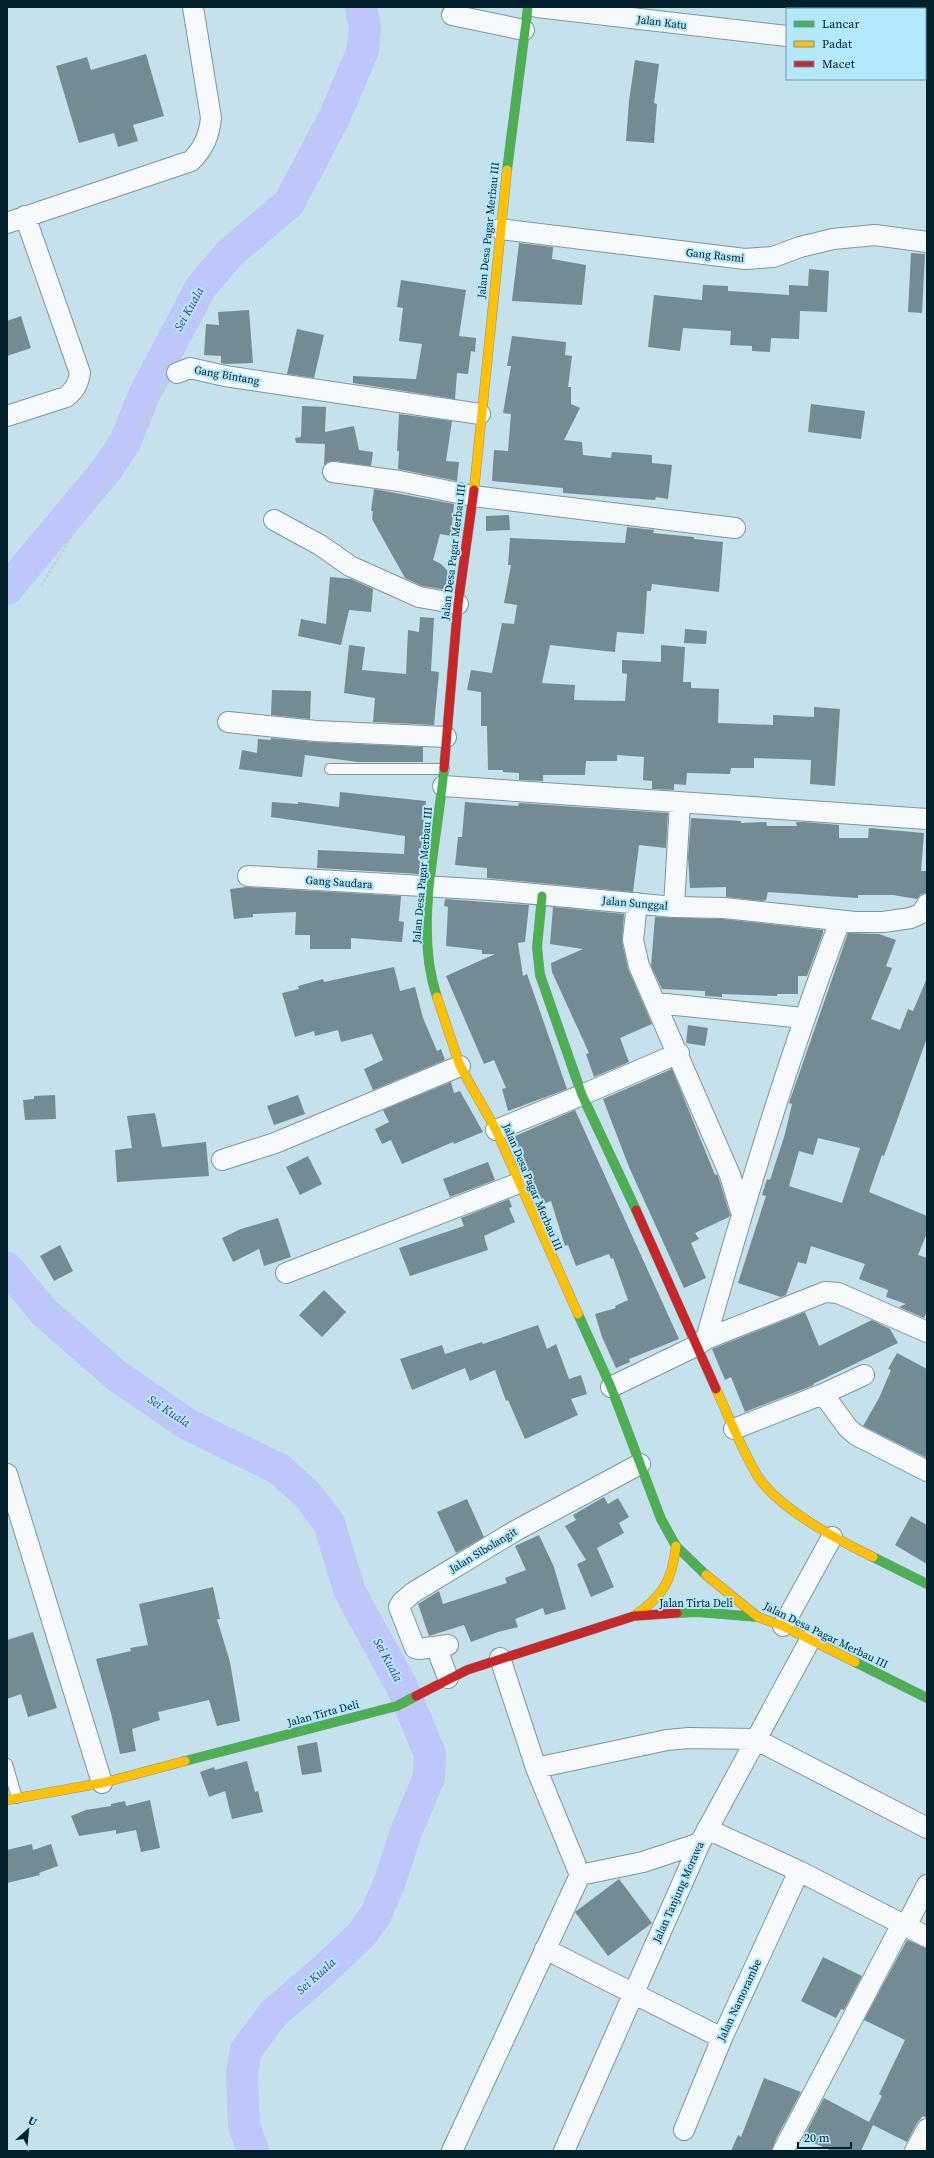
<svg xmlns="http://www.w3.org/2000/svg" width="934" height="2158" font-family="'Source Serif 4',serif">
  <rect width="100%" height="100%" fill="#c4e1ec"/>
  <g fill="none" stroke-linecap="round" stroke-linejoin="round">
    <path stroke="#bec7f9" stroke-width="32" d="M7,589L108,468L125,442L144,395L201,287L230,253L289,203L335,116L363,50L365,27L361,7
      M7,1268L44,1312L117,1376L187,1424L279,1469L308,1495L329,1523L350,1592L402,1687L430,1754L429,1777L406,1832L390,1881L376,1914L362,1934L323,1971L274,2013L246,2050L242,2073L244,2125L253,2151"/>
  </g>
  <path fill="#748b93" fill-rule="evenodd" d="M146,54L164,116L133,125L138,141L118,147L114,133L79,143L56,66L87,57L91,70Z
    M635,60L659,64L654,103L657,104L654,143L626,141L629,101Z
    M519,243L553,247L552,259L586,265L582,305L512,301Z
    M911,253L925,254L922,313L908,312Z
    M809,269L829,271L827,312L800,311L799,339L771,338L770,352L752,351V346L730,345L731,331L683,328L680,351L648,347L654,295L702,300L703,285L728,286V291L789,295V285L808,286Z
    M401,280L466,290L459,336L476,338L475,352L471,351L468,374L457,373L455,399L353,383V376L416,379L422,344L399,341L403,308L397,307Z
    M249,310L253,363L225,364L221,363V356L204,355L206,324L219,325L218,312Z
    M21,316L31,348L7,356V321Z
    M297,329L324,335L314,378L287,374Z
    M512,336L566,342L565,355L572,356L568,387H571V404L580,408L564,440L582,442L583,455L611,458L612,452L652,455V463L672,465L668,499L656,497L655,500L563,493V488L492,481L494,450L508,451L511,414L503,413L511,366H507Z
    M811,404L865,411L861,439L808,432Z
    M302,406L326,407L325,432L354,426L359,450L373,452L371,466L334,461L328,462L324,465L325,444L296,443L295,438L301,437Z
    M399,414L452,421L446,461L459,462L457,481L398,469L399,451H397Z
    M374,489L454,504L451,536L440,534L433,560L441,564L450,573L447,590L422,586L405,578L372,519L373,511H371Z
    M509,515L510,530L486,531V516Z
    M627,527L654,530L653,533L694,537V539L723,542L719,592L652,584L651,591H647L644,634L617,632L615,652L550,645L542,683L575,685L574,700L625,701L627,674L622,673V660L661,662V645L685,647L683,682H691V688L719,689L718,723L773,725V715L814,717V707L840,709L835,786L810,784L811,760L754,758V768H731L730,774L687,773L686,785L674,784V790L652,789V781L643,780L644,757L617,755V761H586L585,775H543V781L519,780V773L503,772V770H488L487,726H481V692L467,690L471,670L492,673L502,623L514,624L517,605L504,603L511,565H508L510,538L625,543Z
    M330,577L351,579L373,589L371,612L349,610L341,645L298,636L301,619L326,624Z
    M420,617L434,618L431,671L439,672L434,725L373,722L375,698L344,693L349,645L365,647L362,670L406,674L408,630L419,632Z
    M685,629L707,631L706,644L684,643Z
    M272,690L311,691L310,719L271,715Z
    M271,738L315,742L423,747V762H358L305,755L302,777L239,769L242,750L257,753L258,739L271,740Z
    M340,792L426,801L419,874L317,868L318,850L404,854L405,836L271,817L272,802L298,804V802L339,807Z
    M465,802L518,806L519,803L668,813L666,848L639,845L633,892L487,878V868L455,865L458,837H462Z
    M691,818L741,821V823L766,822L767,826H797L796,822H805L839,825V838H868L869,828L924,833L921,871H927V893L921,894L917,899L893,895H858V898L768,892L766,900L762,901L726,897V887L690,888L688,857Z
    M246,887L401,896L399,921L404,922L402,942L351,938V949H310V935H295L296,912L253,914V917L234,919L230,889Z
    M445,899L529,905L525,942L518,943L523,976L527,974L567,1089L508,1111L502,1089L506,1088L494,1060L484,1064L446,976L495,954H482V950L446,946L448,907L444,906Z
    M553,907L624,914L622,942L628,969L652,1024L620,1038L629,1062L594,1077L586,1054L589,1053L552,972L551,963L583,949L550,944Z
    M655,917L723,919L823,930V933L807,976H798V994H777V996L722,994V997L705,996V991L662,989L651,966Z
    M848,933L879,934L896,940L886,966L892,968L871,1019L900,1030L908,1009L913,1011L927,978V1038L884,1156L882,1155L869,1192L927,1216V1233L918,1255L927,1258V1311L924,1318L899,1307L906,1304L886,1297L888,1290L859,1279L865,1264L811,1246L806,1264L798,1262L786,1295L781,1297L738,1283L766,1196L762,1195L767,1179L770,1180L785,1134L792,1104L789,1103ZM818,1138L860,1148L842,1203L789,1186L799,1151L813,1155Z
    M394,967L400,991L415,987L423,1018L437,1051L441,1049L445,1060L373,1090L364,1069L383,1060L372,1034L341,1042L338,1030L315,1036L314,1031L295,1037L282,993L299,989L298,986L323,979L324,982Z
    M688,1025L708,1028L705,1046L686,1043Z
    M672,1069L715,1175L717,1174L719,1179L730,1215L729,1217L695,1233L699,1239L691,1243L706,1278L684,1288L629,1167L603,1099Z
    M451,1082L454,1093L460,1091L483,1132L454,1144L453,1142L402,1164L391,1140L382,1144L375,1129L389,1122L383,1110Z
    M55,1095L56,1119L25,1120L23,1100L34,1099V1096Z
    M298,1095L305,1114L274,1125L267,1106Z
    M575,1110L679,1339L629,1359L630,1362L616,1368L602,1337L595,1314L616,1308L615,1306L628,1300L613,1258L611,1259L609,1254L576,1266L568,1245L565,1246L551,1201L543,1204L513,1137Z
    M155,1113L162,1147L206,1142L209,1176L117,1182L115,1150L132,1148L127,1116Z
    M308,1156L322,1184L300,1195L286,1167Z
    M488,1162L495,1180L450,1197L443,1179Z
    M509,1199L512,1207L509,1208L515,1222L484,1236L488,1250L410,1276L399,1248L464,1226L461,1218Z
    M278,1218L291,1257L264,1266L259,1249L233,1262L222,1238L241,1229Z
    M60,1245L73,1271L54,1281L40,1256Z
    M324,1290L346,1312L322,1337L299,1315Z
    M805,1312L819,1346L872,1320L890,1329L898,1343L813,1384L814,1385L745,1412L731,1377L725,1380L712,1349Z
    M538,1325L547,1349L556,1344L569,1379L581,1375L587,1394L571,1399L578,1415L525,1439L508,1400L506,1401L495,1370L470,1381L465,1368L412,1390L400,1359L442,1345L445,1354L482,1342L483,1344Z
    M897,1353L927,1369V1458L863,1426L879,1398L891,1370L888,1369Z
    M604,1497L608,1504L618,1498L629,1517L619,1523L624,1533L597,1548L614,1587L591,1597L577,1564L586,1560L565,1526L576,1520L573,1515Z
    M467,1499L484,1537L456,1553L437,1512Z
    M911,1516L927,1525V1564L895,1545Z
    M539,1535L554,1567L566,1609L545,1615L543,1608L515,1619L518,1627L498,1632L471,1642L464,1625L429,1636L418,1604L439,1591L443,1604L507,1583L505,1578L526,1570L515,1546Z
    M213,1587L220,1619H217L230,1662L240,1721L217,1726L209,1700L158,1712L160,1720L132,1729L136,1751L120,1754L112,1717L96,1659L131,1651L130,1648L148,1645L139,1604Z
    M33,1632L57,1708L28,1717L21,1694L7,1699V1640Z
    M317,1742L322,1772L302,1775L297,1746Z
    M247,1761L255,1792L258,1791L263,1812L232,1819L225,1791L209,1797L200,1772L214,1767L215,1770Z
    M150,1800L160,1848L141,1852L136,1830L116,1834V1830L79,1836L71,1816L86,1810L111,1806V1804L125,1801L126,1806Z
    M32,1844L33,1850L51,1844L58,1866L39,1873L40,1875L7,1883V1850Z
    M619,1879L652,1923L608,1956L575,1912Z
    M907,1940L927,1948V2118L923,2116L917,2123L907,2142L873,2125L861,2151H832L803,2138L824,2098L869,2122L882,2096L879,2094L905,2040L864,2020Z
    M823,1957L862,1976L844,2010L841,2009L836,2018L801,2001Z
    M764,2078L801,2092L776,2139L772,2151H731L738,2135L741,2137Z"/>
  <g fill="none" stroke-linecap="round" stroke-linejoin="round">
    <g stroke="#7b97a1" stroke-width="12">
      <path id="lane" d="M330,769H444
        M7,1764L17,1798"/>
    </g>
    <g stroke="#7b97a1" stroke-width="22">
      <path id="street" d="M537,7L787,36
        M830,9V7
        M452,15L524,30
        M925,53H927
        M7,223L191,161C204,148 209,136 211,118L193,7
        M500,229L745,259L773,257L800,247L833,239L875,235L927,242
        M177,373L190,368L225,376L480,414
        M7,416L66,397C75,390 78,384 80,373L25,216
        M333,472L399,481L473,496L735,528
        M274,520L320,545L350,566L419,597L458,604
        M228,722L316,731L446,737
        M443,786L927,819
        M248,876L491,890L674,907L724,908L855,922H883L911,918L922,913L927,904
        M637,903L633,940L639,966L730,1175L741,1212
        M674,907L680,803
        M656,1003L803,1018
        M496,1130L582,1095L679,1053
        M222,1160L275,1143L460,1066
        M286,1273L519,1183
        M706,1339C746,1198 788,1058 840,921
        M611,1387L696,1346L706,1339L825,1292L838,1293L927,1332
        M823,1394L864,1375
        M734,1429L823,1394L848,1428L856,1435L927,1471
        M7,1474L102,1783
        M783,1626L832,1537
        M448,1645L419,1649L415,1648L399,1607L402,1602L414,1592L515,1531L640,1464
        M436,1647L448,1678
        M536,1768L667,1740L689,1738L755,1739L927,1828
        M707,1829L799,1871L927,1937
        M580,1875L643,1862L700,1843
        M906,1926L927,1885
        M545,1949L722,2038
        M684,2130L722,2038L799,1871
        M452,2151L580,1875L536,1768L500,1658
        M564,2151L700,1843L810,1640
        M783,2151L902,1924
        M915,2151L927,2129"/>
    </g>
    <g stroke="#7b97a1" stroke-width="10">
      <path id="fast" d="M507,170L528,7
        M542,896L537,947L540,975L582,1095L636,1210
        M437,997C413,927 438,841 444,768
        M578,1314L611,1387L661,1519L676,1546L706,1575
        M873,1557L927,1584
        M677,1613L697,1612L758,1617
        M855,1662L927,1698
        M185,1761L397,1706L416,1696"/>
    </g>
    <g stroke="#7b97a1" stroke-width="10">
      <path id="slow" d="M474,490L507,170
        M437,997L460,1066L496,1130L578,1314
        M716,1389C729,1417 741,1448 757,1475C777,1508 838,1540 873,1557
        M706,1575L758,1617L783,1626L855,1662
        M634,1616C663,1596 672,1581 676,1546
        M7,1800L102,1783L185,1761"/>
    </g>
    <g stroke="#7b97a1" stroke-width="10">
      <path id="jam" d="M444,768L458,604L474,490
        M636,1210L716,1389
        M416,1696L467,1670L634,1616L677,1613"/>
    </g>
    <path stroke="#c5ced2" stroke-width="2.5" stroke-dasharray="3 2" stroke-linecap="butt" d="M41,586L165,385"/>
    <use href="#lane" stroke="#f6fafc" stroke-width="10"/>
    <use href="#street" stroke="#f6fafc" stroke-width="20"/>
    <use href="#fast" stroke="#4caf50" stroke-width="9"/>
    <use href="#slow" stroke="#ffc107" stroke-width="9"/>
    <use href="#jam" stroke="#c62828" stroke-width="9"/>
  </g>
  <g text-anchor="middle" stroke-width="4" stroke-linejoin="round" paint-order="stroke">
    <g font-size="11" fill="#02202b" stroke="#b3e8fd">
      <text transform="translate(662 22) rotate(7)" y="4">Jalan Katu</text>
      <text transform="translate(488 230) rotate(-84)" y="4">Jalan Desa Pagar Merbau III</text>
      <text transform="translate(715 255) rotate(6)" y="4">Gang Rasmi</text>
      <text transform="translate(227 375) rotate(10)" y="4">Gang Bintang</text>
      <text transform="translate(453 552) rotate(-83)" y="4">Jalan Desa Pagar Merbau III</text>
      <text transform="translate(422 875) rotate(-85)" y="4">Jalan Desa Pagar Merbau III</text>
      <text transform="translate(339 882) rotate(4)" y="4">Gang Saudara</text>
      <text transform="translate(635 903) rotate(5)" y="4">Jalan Sunggal</text>
      <text transform="translate(533 1187) rotate(67)" y="4">Jalan Desa Pagar Merbau III</text>
      <text transform="translate(483 1550) rotate(-31)" y="4">Jalan Sibolangit</text>
      <text x="696" y="1607">Jalan Tirta Deli</text>
      <text transform="translate(826 1635) rotate(26)" y="4">Jalan Desa Pagar Merbau III</text>
      <text transform="translate(323 1713) rotate(-15)" y="4">Jalan Tirta Deli</text>
      <text transform="translate(678 1892) rotate(-66)" y="4">Jalan Tanjung Morawa</text>
      <text transform="translate(739 2000) rotate(-65)" y="4">Jalan Namorambe</text>
    </g>
    <g font-size="12" font-style="italic" fill="#433b87" stroke="#b3e8fd">
      <text transform="translate(189 309) rotate(-61)" y="4">Sei Kuala</text>
      <text transform="translate(169 1411) rotate(33)" y="4">Sei Kuala</text>
      <text transform="translate(388 1660) rotate(62)" y="4">Sei Kuala</text>
      <text transform="translate(316 1976) rotate(-42)" y="4">Sei Kuala</text>
    </g>
  </g>
  <rect width="934" height="2158" fill="none" stroke="#02202b" stroke-width="16"/>
  <rect x="786" y="8" width="140" height="72" fill="#b3e8fd" stroke="#6c98a9"/>
  <rect x="794" y="21" width="20" height="6" fill="#4caf50" stroke="#6c98a9"/>
  <text x="822" y="28" font-size="12" fill="#02202b">Lancar</text>
  <rect x="794" y="41" width="20" height="6" fill="#ffc107" stroke="#6c98a9"/>
  <text x="822" y="48" font-size="12" fill="#02202b">Padat</text>
  <rect x="794" y="61" width="20" height="6" fill="#c62828" stroke="#6c98a9"/>
  <text x="822" y="68" font-size="12" fill="#02202b">Macet</text>
  <g transform="translate(28 2130) rotate(27)" stroke="#b3e8fd" stroke-width="3" paint-order="stroke">
  <path d="M0-3L7 15L0 10L-7 15Z" fill="#02202b"/>
  <text y="-6" font-size="11" font-weight="bold" text-anchor="middle" fill="#02202b">U</text>
  </g>
  <path d="M798 2142v6h53v-6" fill="none" stroke="#02202b" stroke-width="2"/>
  <text x="804" y="2142" font-size="12" fill="#02202b" stroke="#b3e8fd" stroke-width="3" paint-order="stroke">20 m</text>
</svg>
